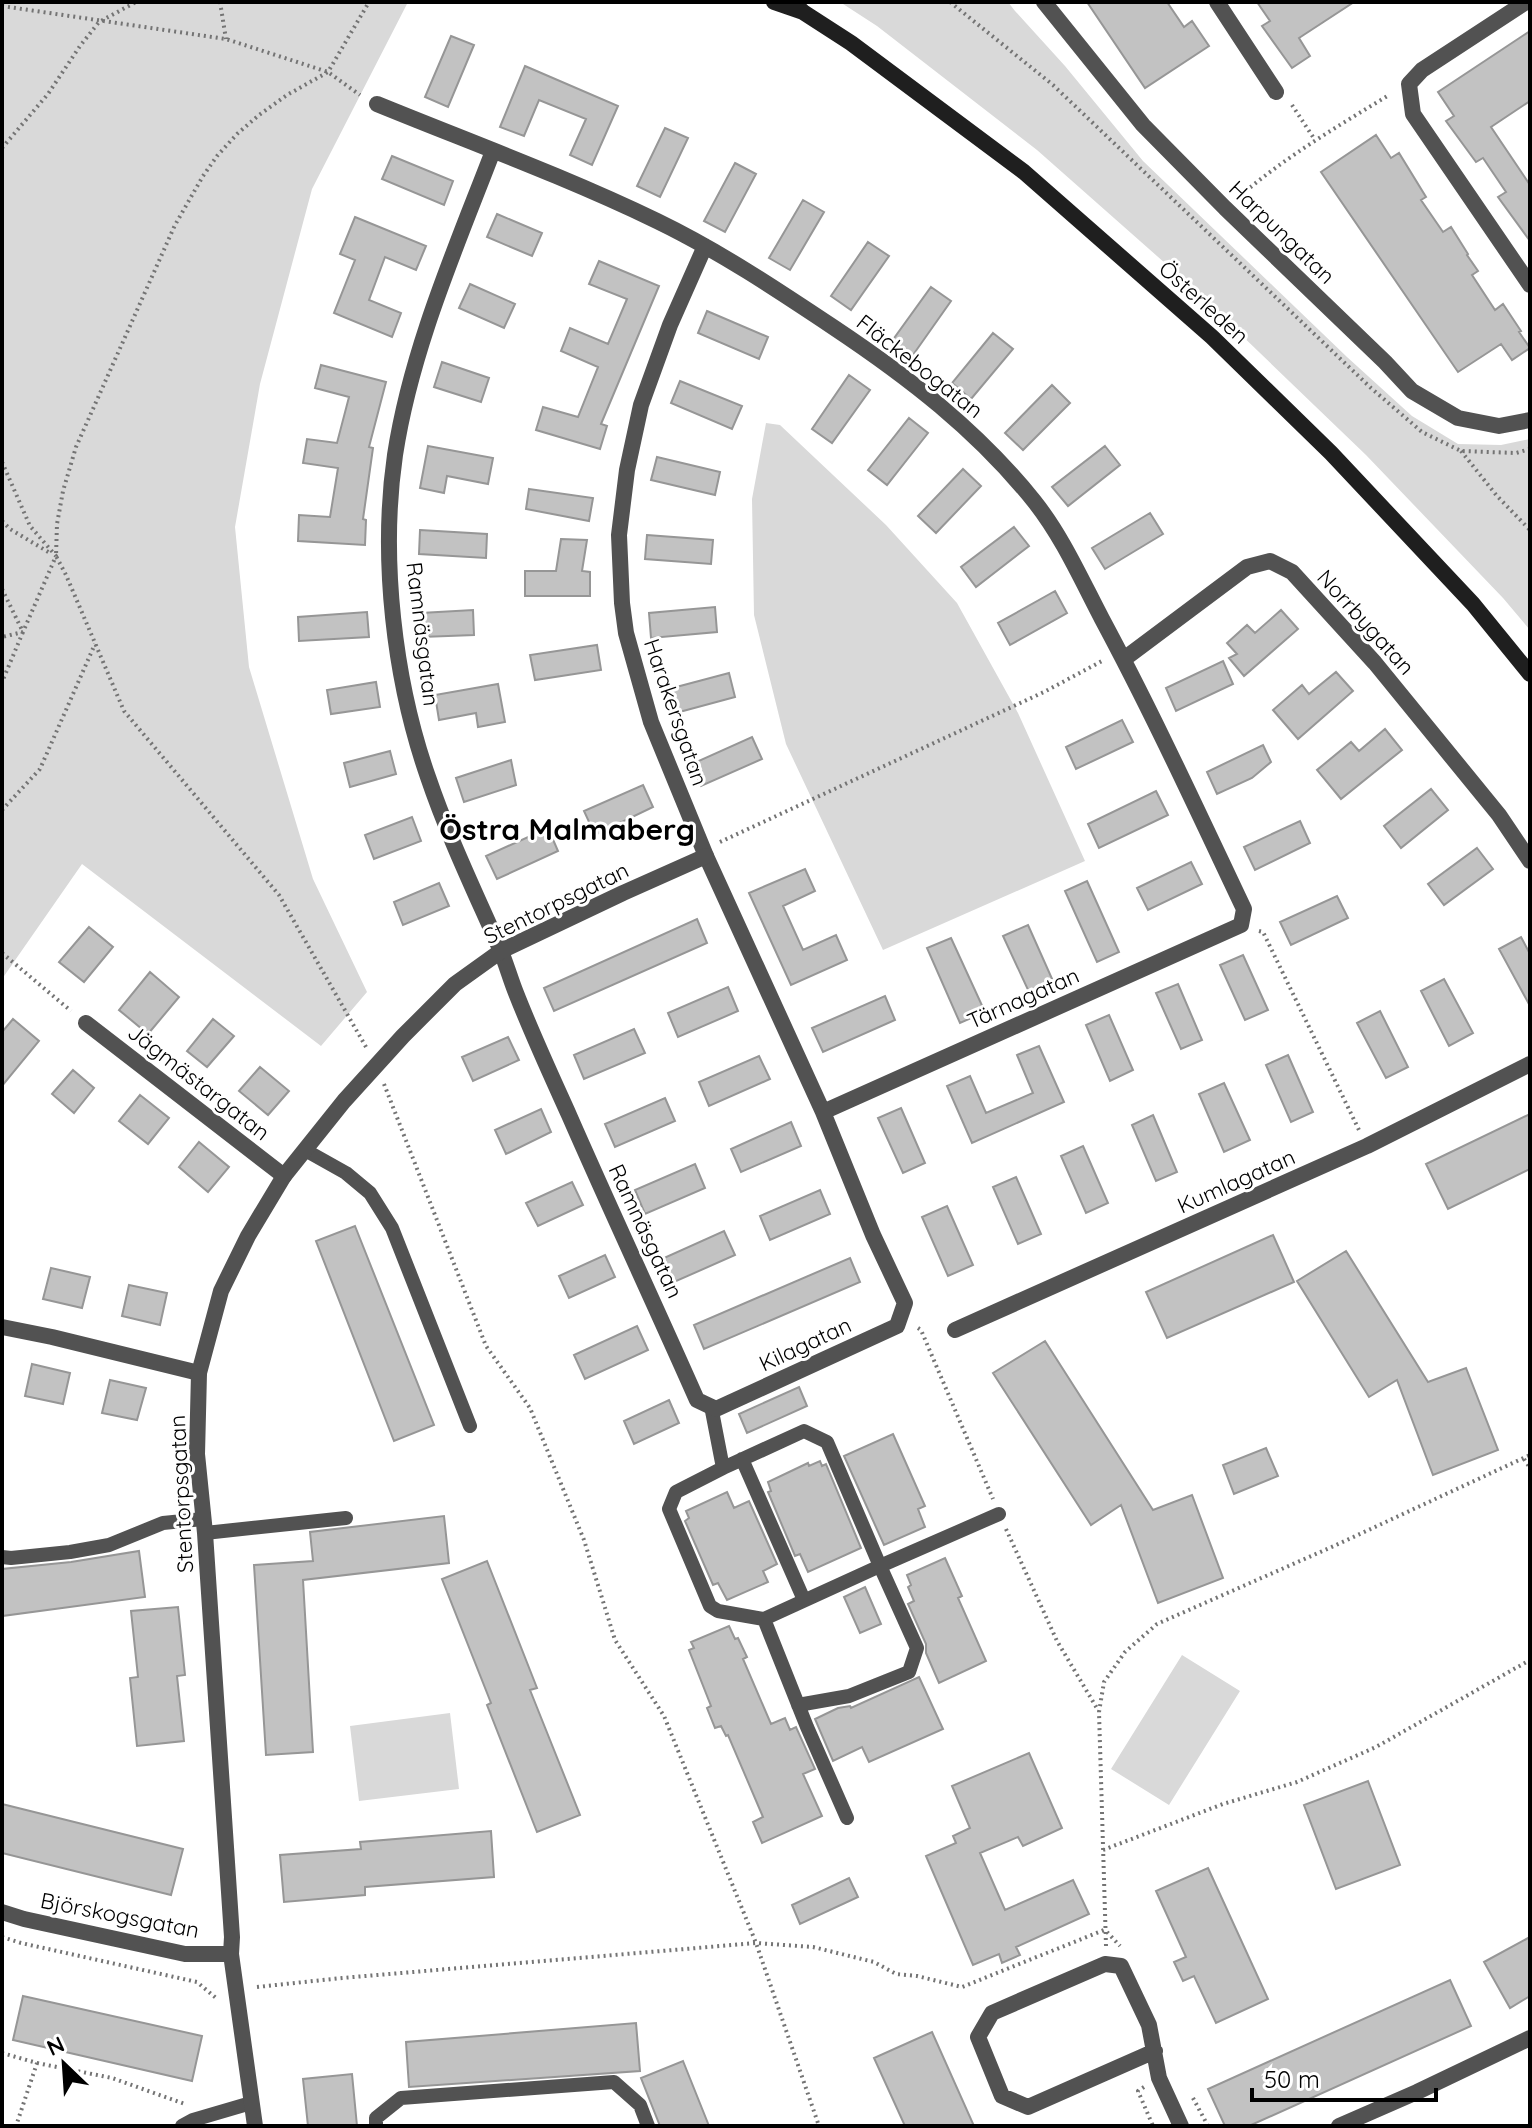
<svg xmlns="http://www.w3.org/2000/svg" width="1532" height="2128" font-family="Quicksand,sans-serif">
  <rect width="100%" height="100%" fill="#fff"/>
  <path fill="#d9d9d9" d="M2,2H408L312,189L260,384L235,527L249,667L313,879L367,992L321,1046L82,864L2,979Z
    M840,2H1008L1015,11L1065,66L1143,161L1347,357L1412,416L1458,444L1501,445L1530,439V630L1503,598L1366,455L1183,279L1037,150L877,26Z
    M766,423L780,425L886,525L957,603L1018,713L1085,861L883,950L786,744L754,615L752,499Z
    M1182,1655L1240,1691L1169,1805L1111,1769Z
    M450,1713L459,1789L359,1801L350,1726Z"/>
  <path fill="#c2c2c2" stroke="#969696" stroke-width="2" d="M1087,2H1167L1184,27L1192,21L1209,46L1145,88Z
    M1257,2H1354L1299,38L1310,56L1292,68L1262,26L1270,21Z
    M1530,31V101L1491,127L1530,185V241L1498,197L1506,192L1483,158L1476,162L1446,121L1454,116L1438,92Z
    M451,36L474,45L448,107L425,97Z
    M525,66L618,106L592,165L570,155L586,119L539,100L524,136L500,127Z
    M665,128L688,138L660,197L637,186Z
    M1376,135L1391,158L1399,153L1426,197L1421,200L1443,232L1451,227L1468,254L1467,255L1478,271L1472,275L1495,310L1503,304L1521,331L1519,332L1530,348L1512,360L1501,344L1458,372L1321,172Z
    M392,156L453,181L444,205L382,179Z
    M735,163L756,174L725,232L704,221Z
    M803,200L824,212L790,270L769,258Z
    M497,214L542,233L532,256L487,237Z
    M355,217L426,246L416,270L385,257L369,300L401,313L392,337L334,313L355,260L340,254Z
    M868,242L889,256L851,310L831,296Z
    M599,261L659,286L601,424L607,426L600,449L536,430L543,407L578,417L598,367L561,351L570,328L608,344L627,299L589,284Z
    M470,284L515,304L504,328L459,308Z
    M931,287L951,301L913,355L892,341Z
    M707,311L768,337L759,359L698,333Z
    M993,333L1013,349L971,399L952,383Z
    M442,362L489,378L481,402L434,387Z
    M321,365L386,382L369,447L373,448L363,519L366,520L365,545L298,541L299,515L330,517L338,468L303,463L307,439L337,443L349,397L315,388Z
    M849,375L870,390L832,443L812,429Z
    M680,381L742,406L732,429L671,403Z
    M1052,385L1070,403L1023,450L1005,433Z
    M909,418L928,433L887,485L868,470Z
    M428,446L493,458L488,484L447,476L444,493L420,488Z
    M1105,446L1120,465L1068,506L1052,487Z
    M657,457L720,472L715,495L651,480Z
    M963,469L981,486L936,533L918,516Z
    M529,489L593,498L589,521L526,509Z
    M1150,513L1163,534L1105,569L1092,548Z
    M1014,527L1029,546L976,587L961,567Z
    M420,530L487,534L486,558L419,554Z
    M647,535L713,540L711,564L645,559Z
    M561,539L587,540L582,571L590,572V596H525V571H556Z
    M1055,591L1067,613L1010,645L998,623Z
    M715,607L717,632L651,638L649,613Z
    M473,610L474,635L422,637L421,613Z
    M1281,610L1298,629L1244,676L1229,658L1237,654L1227,643L1247,625L1255,633Z
    M367,612L369,637L299,641L298,617Z
    M597,645L601,670L535,680L530,655Z
    M1223,661L1233,684L1176,711L1166,688Z
    M1336,672L1353,691L1298,739L1273,710L1302,685L1309,694Z
    M729,673L735,697L672,714L665,690Z
    M376,682L380,707L331,714L327,690Z
    M498,684L505,722L478,727L476,713L439,720L435,695Z
    M1122,720L1133,742L1076,769L1066,747Z
    M1385,729L1402,750L1341,799L1317,770L1351,742L1359,751Z
    M752,737L762,759L701,786L692,764Z
    M1263,745L1271,762L1252,778L1217,794L1207,772Z
    M390,751L396,774L350,787L344,763Z
    M511,760L516,785L464,802L456,778Z
    M643,785L653,807L595,835L584,811Z
    M1431,789L1448,810L1401,848L1384,826Z
    M1156,791L1168,815L1099,848L1088,824Z
    M412,817L421,841L374,859L365,835Z
    M1300,821L1310,843L1255,870L1244,847Z
    M548,828L558,851L497,879L486,856Z
    M1477,848L1493,869L1444,905L1428,884Z
    M1191,862L1202,884L1148,910L1137,888Z
    M805,869L815,891L783,906L803,950L836,935L847,960L791,985L749,893Z
    M1087,881L1119,952L1097,962L1065,891Z
    M439,883L449,906L403,925L394,902Z
    M1337,896L1348,918L1291,945L1280,922Z
    M697,919L707,943L554,1011L544,988Z
    M1028,925L1053,981L1029,992L1003,936Z
    M89,927L113,947L84,982L59,962Z
    M1521,937L1530,954V1006L1499,949Z
    M951,938L985,1012L960,1023L927,948Z
    M1243,955L1268,1010L1245,1020L1220,965Z
    M150,972L179,997L148,1034L119,1010Z
    M1444,979L1473,1033L1449,1046L1421,991Z
    M1178,984L1202,1040L1181,1049L1156,993Z
    M728,987L738,1011L678,1037L668,1013Z
    M885,996L895,1020L823,1052L812,1028Z
    M1380,1011L1408,1067L1386,1078L1357,1023Z
    M1109,1015L1133,1070L1110,1081L1086,1025Z
    M13,1019L39,1041L2,1086V1032Z
    M213,1019L234,1036L207,1067L187,1051Z
    M634,1029L645,1053L584,1079L574,1055Z
    M508,1037L519,1060L473,1081L462,1057Z
    M1039,1046L1064,1102L972,1143L947,1086L970,1076L986,1113L1033,1093L1017,1055Z
    M1288,1055L1313,1112L1291,1122L1266,1065Z
    M759,1056L770,1079L709,1106L699,1082Z
    M260,1067L289,1091L268,1115L239,1091Z
    M73,1070L94,1088L74,1113L52,1094Z
    M1224,1083L1250,1140L1224,1152L1199,1094Z
    M140,1095L169,1118L148,1144L119,1121Z
    M665,1098L675,1121L615,1147L605,1124Z
    M901,1108L925,1163L903,1173L878,1118Z
    M541,1109L551,1132L506,1154L495,1130Z
    M1530,1114V1169L1448,1209L1426,1164Z
    M1153,1115L1177,1172L1156,1181L1132,1125Z
    M791,1122L801,1146L741,1172L731,1149Z
    M199,1142L229,1167L208,1192L179,1167Z
    M1083,1146L1108,1203L1086,1213L1061,1156Z
    M695,1164L705,1188L645,1214L635,1190Z
    M1016,1177L1041,1234L1018,1244L993,1187Z
    M572,1182L583,1205L538,1226L526,1203Z
    M820,1190L830,1214L770,1240L760,1216Z
    M947,1206L973,1265L948,1276L922,1217Z
    M355,1226L434,1425L394,1441L316,1241Z
    M724,1231L735,1255L674,1282L664,1258Z
    M1273,1235L1294,1282L1167,1338L1146,1292Z
    M1346,1251L1428,1382L1466,1368L1498,1450L1433,1475L1397,1380L1369,1397L1297,1281Z
    M605,1255L615,1277L569,1298L559,1276Z
    M850,1258L860,1282L704,1349L694,1325Z
    M51,1268L90,1277L82,1308L43,1299Z
    M129,1285L167,1293L160,1325L122,1316Z
    M637,1326L648,1350L585,1379L574,1355Z
    M1045,1341L1153,1510L1192,1495L1223,1578L1158,1603L1121,1505L1091,1525L993,1373Z
    M32,1364L70,1373L63,1404L25,1396Z
    M110,1380L146,1388L137,1420L102,1413Z
    M799,1387L807,1406L747,1433L739,1414Z
    M669,1400L679,1423L634,1444L624,1421Z
    M893,1434L925,1506L918,1509L925,1527L884,1545L844,1456Z
    M1266,1448L1278,1476L1234,1494L1223,1465Z
    M820,1461L822,1466L826,1464L861,1548L808,1572L800,1554L795,1556L768,1492L771,1491L768,1482L808,1463L809,1466Z
    M727,1492L734,1508L749,1501L777,1564L763,1571L768,1582L727,1600L718,1583L713,1585L685,1521L689,1518L686,1511Z
    M444,1516L449,1563L303,1580L313,1752L266,1755L254,1565L313,1561L310,1532Z
    M139,1551L145,1597L2,1616V1569L71,1562Z
    M945,1558L962,1596L958,1598L986,1661L939,1683L926,1653V1644L908,1604L914,1601L908,1587L911,1585L907,1575Z
    M487,1561L537,1688L530,1690L580,1815L537,1832L487,1705L491,1703L442,1579Z
    M865,1587L881,1624L860,1633L844,1597Z
    M178,1607L185,1675L177,1676L184,1741L137,1746L130,1678L138,1677L131,1611Z
    M729,1626L735,1639L738,1638L747,1657L743,1659L771,1724L785,1718L790,1730L796,1727L815,1769L803,1774L822,1816L762,1843L753,1822L763,1817L728,1735L726,1736L721,1726L715,1728L707,1708L711,1706L689,1650L694,1648L691,1642Z
    M919,1677L943,1729L869,1762L862,1747L833,1761L815,1719L838,1708L850,1706L851,1708Z
    M1029,1753L1062,1828L1023,1846L1018,1837L980,1853L1005,1910L1073,1880L1089,1914L1016,1947L1020,1955L1002,1963L999,1954L973,1965L926,1856L956,1843L953,1836L970,1828L952,1786Z
    M1368,1781L1400,1865L1336,1889L1304,1805Z
    M2,1804L183,1849L171,1895L2,1853Z
    M491,1831L494,1877L365,1887V1895L284,1902L280,1855L361,1849L360,1842Z
    M1208,1868L1268,1999L1216,2023L1194,1976L1183,1981L1174,1962L1186,1957L1156,1891Z
    M849,1878L858,1897L800,1924L792,1905Z
    M1530,1937V1996L1510,2008L1484,1962Z
    M1450,1980L1471,2026L1249,2126H1225L1208,2089Z
    M23,1996L202,2036L192,2081L13,2040Z
    M636,2023L640,2071L409,2087L406,2042Z
    M932,2032L974,2126H905L874,2058Z
    M683,2061L709,2126H660L641,2078Z
    M352,2074L357,2126H308L303,2079Z"/>
  <g fill="none" stroke-linecap="round" stroke-linejoin="round">
    <path stroke="#747474" stroke-width="4" stroke-dasharray="2 4" stroke-linecap="butt" d="M220,2L226,39
      M950,2L1053,85L1371,388L1422,432L1461,451L1516,453L1530,449
      M2,6L226,39L328,72L360,95
      M1292,105L1315,140
      M2,148L48,94L80,46L99,22L136,2
      M1241,195C1287,156 1338,126 1389,95
      M1461,451L1497,496L1530,530
      M2,462L30,526L56,556L23,632L2,637
      M2,521L10,529L50,553
      M2,589L23,632L2,682
      M2,810L40,769L95,644
      M720,842L1044,692L1102,661
      M1259,931L1263,932L1359,1130
      M2,953L71,1011
      M366,1047L279,895L124,711L66,575L56,556L57,524L63,491L76,447L175,225L203,176L217,156L237,134L259,115L287,95L328,72L369,2
      M384,1084L486,1346L530,1408L584,1540L615,1640L664,1716L756,1943L819,2126
      M918,1328L921,1330L993,1499
      M1524,1459L1530,1468
      M1006,1529L1057,1641L1098,1710
      M1103,1850L1223,1804L1297,1782L1376,1747L1530,1660
      M1107,1932L1120,1946
      M2,1937L21,1943L197,1982L216,1998
      M1106,1946L1099,1712L1104,1682L1125,1652L1157,1624L1334,1546L1530,1455
      M257,1987L342,1978L756,1943L813,1947L874,1962L896,1974L917,1976L962,1987L1104,1930
      M2,2053L37,2063L16,2126
      M37,2063L112,2078L185,2104
      M1144,2087L1138,2091L1153,2126
      M1193,2098L1208,2126"/>
    <path stroke="#525252" stroke-width="14" d="M305,1150L346,1173L370,1193L392,1228L470,1426
      M711,1406L723,1468L676,1492L669,1509L710,1606L718,1611L764,1619L807,1727L847,1818
      M742,1459L804,1600
      M723,1468L804,1431L827,1442L880,1566L764,1619
      M205,1533L346,1518
      M2,1557L11,1558L70,1552L109,1545L163,1523L203,1519
      M798,1705L849,1696L909,1672L917,1648L880,1566L999,1514
      M182,2126L193,2120L251,2103
      M376,2126V2118L401,2098L614,2082L640,2105L648,2126"/>
    <path stroke="#525252" stroke-width="16" d="M1044,2L1143,125L1225,208L1385,362L1412,391L1458,418L1499,426L1530,420
      M1217,2L1276,92
      M1526,2L1422,70L1409,84L1413,114L1530,285
      M377,104C470,142 566,177 657,221C719,251 776,289 833,327C908,377 977,430 1034,501C1062,536 1081,579 1102,619C1153,714 1198,812 1244,909L1241,925L823,1112
      M493,151C455,250 411,350 395,455C380,558 394,680 428,777C448,836 475,892 500,949C506,963 510,978 516,993C532,1034 551,1075 569,1115C611,1211 655,1305 697,1400L716,1409L897,1326L905,1303L873,1235L823,1112L706,856L651,722L626,633L622,603L619,535L627,470L641,405L670,325L705,246
      M1124,659L1247,567L1270,561L1292,572L1375,663L1499,815L1530,861
      M86,1023L284,1176
      M2,1327L52,1337L199,1373
      M955,1330L1367,1146L1530,1064
      M1155,2051L1028,2107L1002,2096L978,2037L992,2013L1105,1964L1121,1966L1149,2025L1159,2078L1181,2126
      M1339,2126L1417,2092L1530,2038"/>
    <path stroke="#525252" stroke-width="16" d="M2,1912L24,1919L185,1954H231
      M255,2126L231,1954L232,1937L205,1533L197,1454L199,1373L221,1291L248,1236L284,1176L344,1101L403,1036L455,984L501,951L623,893L706,856"/>
    <path stroke="#1f1f1f" stroke-width="16" d="M774,2L803,12
      M793,2L803,12L851,43L1024,172L1212,337L1331,453L1473,604L1530,674"/>
  </g>
  <g text-anchor="middle" stroke-width="6" stroke-linejoin="round" paint-order="stroke">
    <g font-size="22" fill="#000" stroke="#fff">
      <text transform="translate(1282 232) rotate(44)" y="8">Harpungatan</text>
      <text transform="translate(1204 302) rotate(42)" y="8">Österleden</text>
      <text transform="translate(920 366) rotate(38)" y="8">Fläckebogatan</text>
      <text transform="translate(1366 622) rotate(48)" y="8">Norrbygatan</text>
      <text transform="translate(423 634) rotate(83)" y="8">Ramnäsgatan</text>
      <text transform="translate(676 712) rotate(71)" y="8">Harakersgatan</text>
      <text transform="translate(556 903) rotate(-26)" y="8">Stentorpsgatan</text>
      <text transform="translate(1023 998) rotate(-24)" y="8">Tärnagatan</text>
      <text transform="translate(199 1082) rotate(38)" y="8">Jägmästargatan</text>
      <text transform="translate(1236 1181) rotate(-24)" y="8">Kumlagatan</text>
      <text transform="translate(646 1231) rotate(65)" y="8">Ramnäsgatan</text>
      <text transform="translate(805 1344) rotate(-25)" y="8">Kilagatan</text>
      <text transform="translate(181 1494) rotate(-93)" y="8">Stentorpsgatan</text>
      <text transform="translate(120 1915) rotate(11)" y="8">Björskogsgatan</text>
    </g>
    <g font-size="30" font-weight="bold" fill="#000" stroke="#fff">
      <text x="567" y="840">Östra Malmaberg</text>
    </g>
  </g>
  <rect width="1532" height="2128" fill="none" stroke="#000000" stroke-width="8"/>
  <g transform="translate(64 2064) rotate(335)" stroke="#ffffff" stroke-width="6" paint-order="stroke">
  <path d="M0-6L14 30L0 20L-14 30Z" fill="#000000"/>
  <text y="-12" font-size="22" font-weight="bold" text-anchor="middle" fill="#000000">N</text>
  </g>
  <path d="M1252 2088v12h184v-12" fill="none" stroke="#000000" stroke-width="4"/>
  <text x="1264" y="2088" font-size="24" fill="#000000" stroke="#ffffff" stroke-width="6" paint-order="stroke">50 m</text>
</svg>
